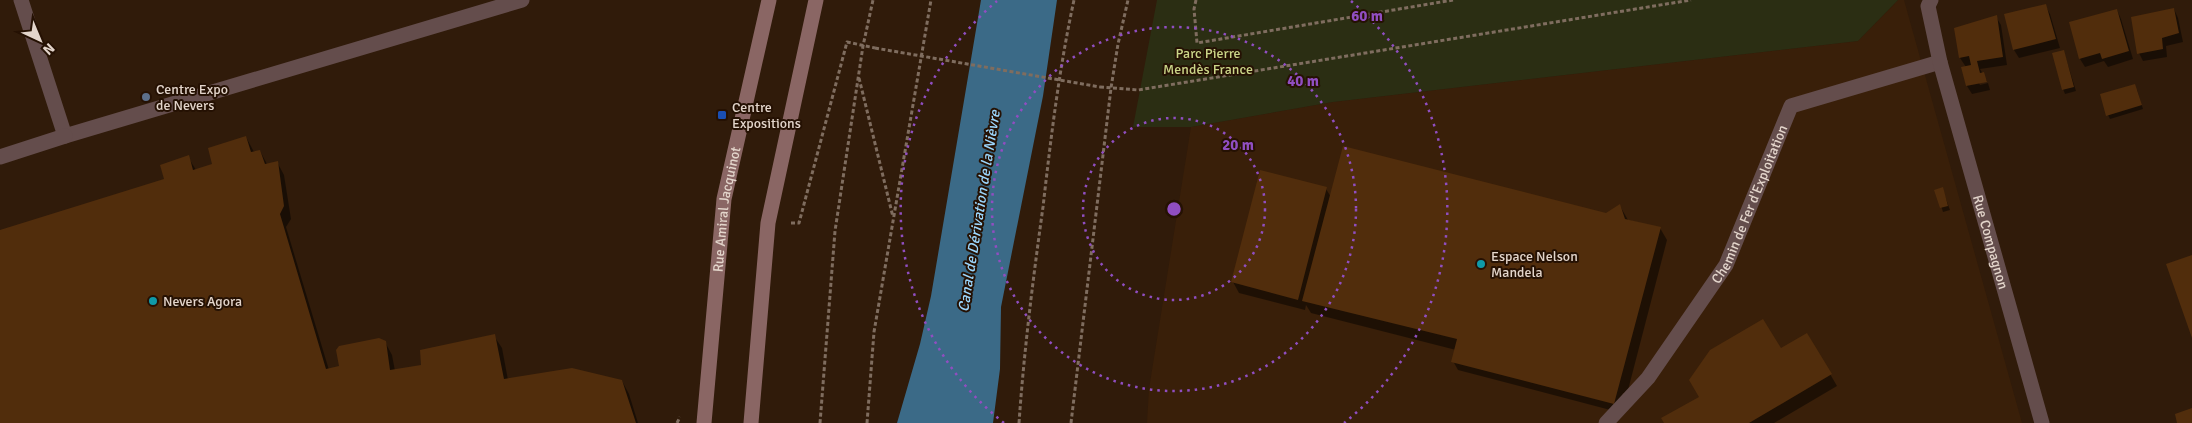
<svg xmlns="http://www.w3.org/2000/svg" width="2192" height="423" font-family="Signika,sans-serif">
  <rect width="100%" height="100%" fill="#301b0a"/>
  <path fill="#391f09" d="M1898,0H1904L2022,423H1147L1149,389L1191,127L1333,102L1858,41Z"/>
  <path fill="#2b2e13" d="M1157,0H1898L1858,41L1333,102L1191,127H1133Z"/>
  <path fill="#3b6a87" d="M981,0H1057L1043,96L1001,307L1000,369L993,423H897L920,344L931,296Z"/>
  <path fill="#0007" d="M2045,5L2050,14L2060,48L2019,58L2014,50L2006,15Z
    M2174,9L2178,18L2183,42L2166,46L2167,57L2143,61L2139,53Z
    M2117,10L2121,19L2133,59L2108,67L2104,61L2085,67L2080,59Z
    M1996,17L2001,25L2007,65L1980,69L1987,81L1979,83L1980,85L1988,83L1990,90L1972,94L1967,86L1963,68L1966,67L1960,58Z
    M2064,52L2076,91L2065,94L2063,89Z
    M2137,90L2143,109L2110,119L2108,115Z
    M246,137L254,152L260,151L267,164L277,162L284,175L291,219L286,227L329,370L340,367L385,342L392,355L395,371L422,366L494,336L502,348L508,380L622,381L629,394L638,423H0V231L165,180L188,157L196,170L214,164Z
    M1942,188L1950,210L1943,212L1936,190Z
    M1326,189L1331,197L1606,214L1620,206L1628,220L1660,228L1667,240L1627,394L1623,393L1618,412L1458,370L1453,361L1456,350L1311,313L1306,305L1305,310L1239,293L1233,282Z
    M1807,334L1837,386L1774,423H1666Z"/>
  <path fill="#512d0c" d="M2046,4L2056,39L2013,50L2004,14Z
    M2174,8L2179,33L2162,38L2163,49L2137,54L2131,17Z
    M2117,9L2129,51L2102,59L2100,53L2079,59L2069,22Z
    M1997,15L2003,57L1977,61L1980,73L1984,72L1987,82L1966,86L1961,67L1971,65L1969,56L1959,58L1954,28Z
    M2064,50L2074,87L2062,90L2052,53Z
    M2135,84L2142,105L2106,116L2100,94Z
    M246,136L251,152L260,150L265,164L278,161L284,206L280,214L326,369L339,366L336,350L339,346L379,338L386,341L390,370L421,365L420,350L495,334L504,379L572,368L622,380L636,423H0V230L164,179L160,165L189,155L193,170L212,164L208,148Z
    M1343,146L1606,213L1620,204L1625,219L1661,227L1614,404L1451,362L1457,339L1302,301Z
    M1260,170L1327,187L1298,300L1231,282Z
    M1943,187L1948,206L1940,208L1934,190Z
    M2192,255V338L2166,264Z
    M1763,319L1781,348L1807,333L1832,374L1749,423H1664L1661,418L1699,397L1689,380L1710,350Z
    M2192,408V423H2177L2175,414Z"/>
  <g fill="none" stroke-linecap="round" stroke-linejoin="round">
    <path stroke="#7f6d5f" stroke-width="3" stroke-dasharray="4 2.5" stroke-linecap="butt" d="M1196,0L1194,9L1197,43L1453,0
      M859,78L893,217
      M1100,87L1138,90L1691,0
      M791,223H799L847,42L875,48
      M677,423L680,417
      M820,423L835,231L863,46L873,0
      M867,423L874,332L931,0
      M1019,423C1024,351 1033,279 1043,207C1051,137 1059,69 1074,0
      M1071,423L1111,88L1118,44L1128,0"/>
    <g stroke="#644d4c" stroke-width="15">
      <path d="M21,0L65,136L522,0"/>
      <path d="M0,157L65,136"/>
      <path id="s1" d="M1606,423L1648,378L1726,265L1791,106L1940,62"/>
    </g>
    <path stroke="#644d4c" stroke-width="15" id="s2" d="M1931,0L1928,6L1940,62L2042,423"/>
    <g stroke="#8a6664" stroke-width="15">
      <path id="s3" d="M704,423L724,199L769,0"/>
      <path d="M751,423L768,223L816,0"/>
    </g>
    <path stroke="#7f6d5f" stroke-width="3" stroke-dasharray="4 2.5" stroke-linecap="butt" d="M875,48L1100,87"/>
  </g>
  <g fill="none" stroke="#904ec1" stroke-width="2.5" stroke-dasharray="2.5 5">
    <circle cx="1174" cy="209" r="91"/>
    <circle cx="1174" cy="209" r="182"/>
    <path d="M1004 423A273 273 0 0 1 997 1M1351 1A273 273 0 0 1 1344 423"/>
  </g>
  <circle fill="#5c6f8a" stroke="#251103" stroke-width="2" cx="146" cy="97" r="5"/>
  <rect fill="#1a4fb4" stroke="#251103" stroke-width="2" x="717" y="110" width="10" height="10" rx="2.5"/>
  <g fill="#0f9aa8" stroke="#251103" stroke-width="2">
    <circle cx="1481" cy="264" r="5"/>
    <circle cx="153" cy="301" r="5"/>
  </g>
  <g text-anchor="middle" stroke-width="4" stroke-linejoin="round" paint-order="stroke">
    <g font-size="14" fill="#cbd588" stroke="#251103">
      <text x="1208" y="58">Parc Pierre<tspan x="1208" dy="16">Mendès France</tspan></text>
    </g>
    <g font-size="14" fill="#e3d5cb" stroke="#251103" text-anchor="start">
      <text x="156" y="94">Centre Expo<tspan x="156" dy="16">de Nevers</tspan></text>
      <text x="732" y="112">Centre<tspan x="732" dy="16">Expositions</tspan></text>
      <text x="1491" y="261">Espace Nelson<tspan x="1491" dy="16">Mandela</tspan></text>
      <text x="163" y="306">Nevers Agora</text>
    </g>
    <g font-size="14" fill="#e3d5cb" stroke="#251103">
      <text dy="5" stroke="none"><textPath href="#s1" startOffset="264">Chemin de Fer d'Exploitation</textPath></text>
      <text dy="5" stroke="none"><textPath href="#s3" startOffset="215">Rue Amiral Jacquinot</textPath></text>
      <text dy="5" stroke="none"><textPath href="#s2" startOffset="251">Rue Compagnon</textPath></text>
    </g>
    <g font-size="15" font-style="italic" fill="#9cd6fc" stroke="#251103">
      <text transform="translate(979 211) rotate(-81)" y="5">Canal de Dérivation de la Nièvre</text>
    </g>
  </g>
  <circle cx="1174" cy="209" r="8" fill="#904ec1" stroke="#251103" stroke-width="2.5"/>
  <g font-size="15" text-anchor="middle" font-weight="bold" fill="#904ec1" stroke="#251103" stroke-width="4" stroke-linejoin="round" paint-order="stroke">
    <text x="1367" y="21">60 m</text>
    <text x="1303" y="86">40 m</text>
    <text x="1238" y="150">20 m</text>
  </g>
  <g transform="translate(40 40) rotate(136)" stroke="#251103" stroke-width="4" paint-order="stroke">
  <path d="M0-4L9 19L0 12L-9 19Z" fill="#e3d5cb"/>
  <text y="-8" font-size="14" font-weight="bold" text-anchor="middle" fill="#e3d5cb">N</text>
  </g>
</svg>
